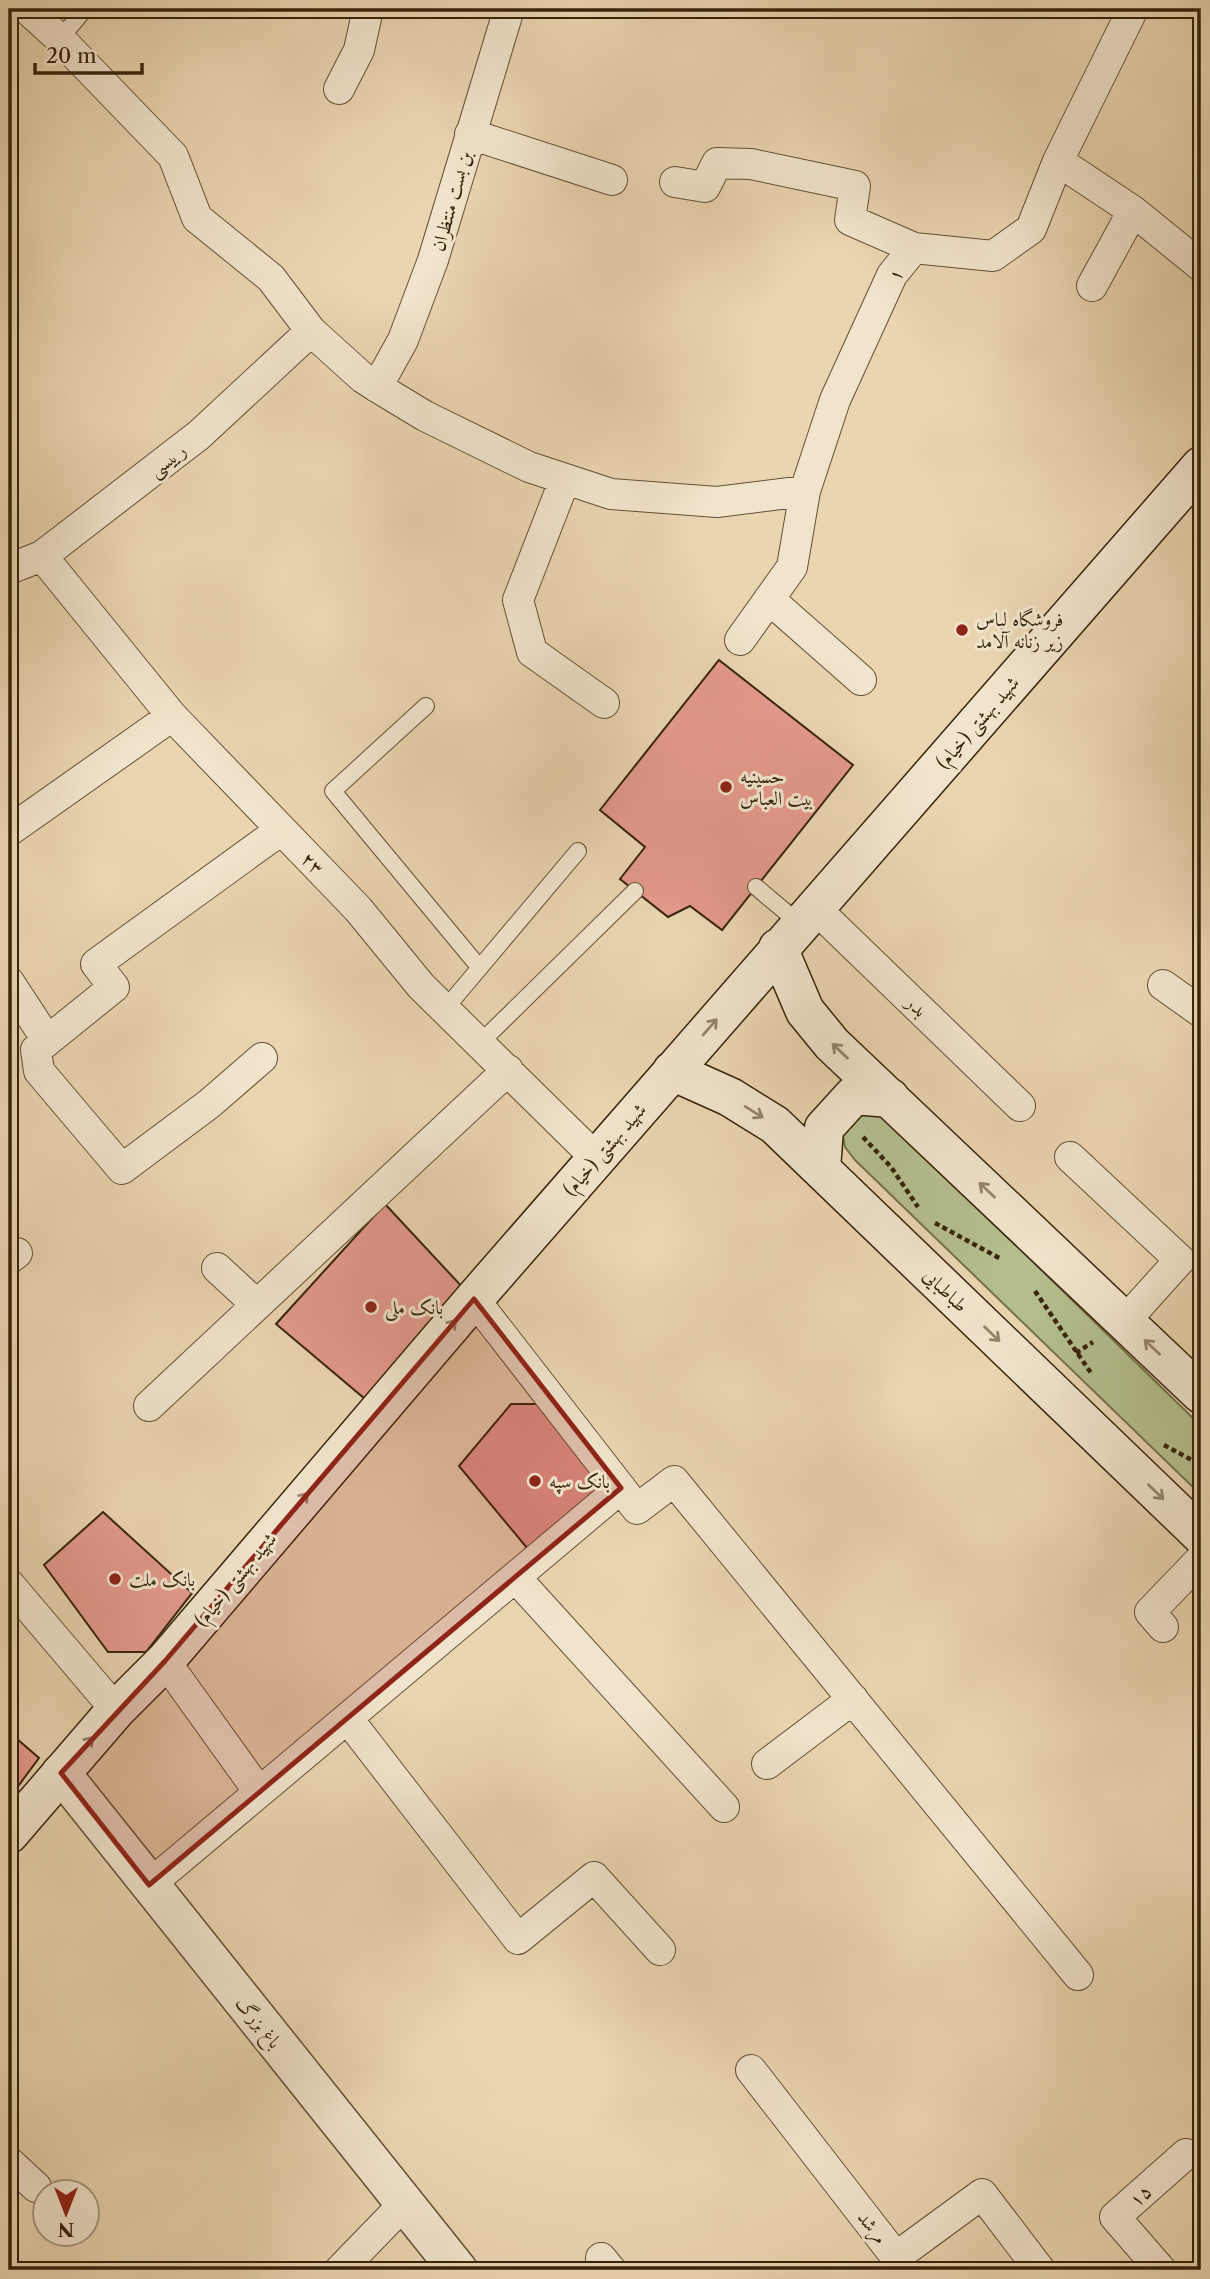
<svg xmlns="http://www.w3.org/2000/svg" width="1210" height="2279" font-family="'Libre Caslon Text',Amiri,serif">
  <rect width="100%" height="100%" fill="#ead5b1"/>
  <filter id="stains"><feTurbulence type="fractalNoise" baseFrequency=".00286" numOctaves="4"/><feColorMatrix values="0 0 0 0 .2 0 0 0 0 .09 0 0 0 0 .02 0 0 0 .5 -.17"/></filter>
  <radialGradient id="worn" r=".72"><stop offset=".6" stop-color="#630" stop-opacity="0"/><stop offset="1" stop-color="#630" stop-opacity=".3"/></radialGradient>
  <path fill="#b4be8e" stroke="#75714c" stroke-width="2" d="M867,1106L893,1125L1201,1426V1495L855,1160L845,1147L841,1125Z"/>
  <path fill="#e4998c" stroke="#36240a" stroke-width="2" d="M719,660L853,765L722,930L690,906L668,917L620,879L645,847L600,810Z
    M385,1204L465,1290L371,1404L276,1324Z
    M511,1404H539L610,1496L537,1560L459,1466Z
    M103,1512L192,1593L146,1652H108L44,1565Z
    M9,1732L39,1758L16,1789L9,1783Z"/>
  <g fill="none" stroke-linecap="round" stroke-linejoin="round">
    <g stroke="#635034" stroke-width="18">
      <path id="service" d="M60,39L85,9
        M426,706L333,791L479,967
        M756,887L800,924
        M445,1009L578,851
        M480,1043L635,891"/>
    </g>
    <g stroke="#635034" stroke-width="32">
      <path id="minor" d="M27,9L60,39L173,156L197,218L271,278L311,331L363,378L377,387L425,416L529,467L611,494L717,502L805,491
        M339,89L359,50L368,9
        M470,134L612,180
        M1058,161L1133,211L1201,266
        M675,182L705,187L717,163L751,164L855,186L850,220L914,248
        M1092,286L1133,211
        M377,387L403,340L433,260L509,9
        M565,479L518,600L532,652L604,703
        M42,556L172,716L358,909L421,986L596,1158
        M9,569L42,556L199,435L311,331
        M769,599L861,680
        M740,640L792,567L805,491L835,400L892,275L914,248L993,256L1031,229L1058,161L1133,9
        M9,831L172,716
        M814,907L1020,1106
        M9,982L47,1040
        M1163,985L1201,1012
        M262,1058L209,1104L122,1169L39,1071L36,1050L114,987L96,964L281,830
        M1070,1157L1180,1260L1125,1321
        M9,1259L17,1253
        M217,1268L257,1305
        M474,1299L637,1509L674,1481L1078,1975
        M149,1406L508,1070
        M516,1578L724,1807
        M9,1584L116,1710
        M1163,1627L1150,1612L1201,1559
        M165,1661L259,1792
        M348,1719L518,1939L594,1877L660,1950
        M767,1764L853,1699
        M149,1885L621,1488
        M751,2070L896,2257L982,2194L1040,2270
        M9,2162L36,2187
        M601,2258L611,2270
        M340,2270L404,2204
        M1161,2270L1115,2217L1186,2154"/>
    </g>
    <g stroke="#635034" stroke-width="41">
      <path id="tertiary" d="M61,1773L458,2270"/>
    </g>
    <g stroke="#36240a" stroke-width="41">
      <path id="secondary" d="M778,948L805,1011L832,1044L1201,1394
        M672,1071L730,1097L775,1125L1201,1535
        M821,1169L824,1128L854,1095L890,1098
        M9,1834L116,1710L165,1661L474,1299L1201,466"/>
    </g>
    <path stroke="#36240a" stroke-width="4.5" stroke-dasharray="5 3.5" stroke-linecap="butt" d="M863,1137L891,1167L918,1207
      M935,1223L1001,1259
      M1035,1291L1091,1373
      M1076,1353L1093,1342
      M1164,1445L1201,1465"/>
    <use href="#service" stroke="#f1e4cc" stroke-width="16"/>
    <use href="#minor" stroke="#f1e4cc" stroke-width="30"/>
    <use href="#tertiary" stroke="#f1e4cc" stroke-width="38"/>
    <use href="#secondary" stroke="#f1e4cc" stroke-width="38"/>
  </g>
  <defs><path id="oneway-shaft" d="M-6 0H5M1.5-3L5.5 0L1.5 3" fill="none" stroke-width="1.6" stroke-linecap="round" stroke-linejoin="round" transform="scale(1.75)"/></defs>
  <g stroke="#94846b">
    <use href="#oneway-shaft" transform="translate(710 1027) rotate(-49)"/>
    <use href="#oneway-shaft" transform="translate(840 1051) rotate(-136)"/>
    <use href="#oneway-shaft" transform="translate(754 1112) rotate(32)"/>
    <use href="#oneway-shaft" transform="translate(987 1190) rotate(-137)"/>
    <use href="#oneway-shaft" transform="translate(449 1328) rotate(-50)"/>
    <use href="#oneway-shaft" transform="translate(992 1334) rotate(44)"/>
    <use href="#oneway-shaft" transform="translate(1152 1347) rotate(-137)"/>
    <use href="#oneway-shaft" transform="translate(1156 1492) rotate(44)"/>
    <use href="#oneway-shaft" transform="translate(301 1501) rotate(-50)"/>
    <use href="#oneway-shaft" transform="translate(86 1745) rotate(-49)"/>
  </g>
  <path fill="#8f2418" fill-opacity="0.2" stroke="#8f2418" stroke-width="5" stroke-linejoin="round" d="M474,1299L621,1488L149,1885L61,1773L165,1661Z"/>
  <g fill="#8f2418" stroke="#f1e4cc" stroke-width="2.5">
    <circle cx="962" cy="630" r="7"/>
    <circle cx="726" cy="787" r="7"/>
    <circle cx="371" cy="1307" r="7"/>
    <circle cx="535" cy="1481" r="7"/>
    <circle cx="115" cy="1579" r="7"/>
  </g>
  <g text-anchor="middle" stroke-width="6" stroke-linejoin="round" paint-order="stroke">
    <g font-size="19" fill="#36240a" stroke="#f1e4cc">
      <text transform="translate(451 201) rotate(-74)" y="7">بن بست منتظران</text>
      <text transform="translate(895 274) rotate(-58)" y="7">۱</text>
      <text transform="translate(167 460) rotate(-38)" y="7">رییسی</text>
      <text transform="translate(977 722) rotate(-49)" y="7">شهید بهشتی (خیام)</text>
      <text transform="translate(313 863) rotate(46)" y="7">۲۳</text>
      <text transform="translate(917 1006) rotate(44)" y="7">بدر</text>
      <text transform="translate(604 1149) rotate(-49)" y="7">شهید بهشتی (خیام)</text>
      <text transform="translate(946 1290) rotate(44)" y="7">طباطبایی</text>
      <text transform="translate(235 1579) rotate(-50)" y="7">شهید بهشتی (خیام)</text>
      <text transform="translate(259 2022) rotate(51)" y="7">باغ بزرگ</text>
      <text transform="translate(1140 2195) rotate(-42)" y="7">۱۵</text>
      <text transform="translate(873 2227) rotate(52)" y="7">مرشد</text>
    </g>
    <g font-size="19" fill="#36240a" stroke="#f1e4cc" text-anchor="start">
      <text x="976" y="626">فروشگاه لباس<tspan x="976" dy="22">زیر زنانه آلامد</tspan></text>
      <text x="740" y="783">حسینیه<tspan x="740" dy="22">بیت العباس</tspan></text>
      <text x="385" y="1314">بانک ملی</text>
      <text x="549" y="1488">بانک سپه</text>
      <text x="129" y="1586">بانک ملت</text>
    </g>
  </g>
  <rect width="1210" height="2279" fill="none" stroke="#ead5b1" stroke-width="35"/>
  <rect x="10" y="10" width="1189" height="2258" fill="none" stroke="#36240a" stroke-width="3.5"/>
  <rect x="18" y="18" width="1175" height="2244" fill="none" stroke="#36240a" stroke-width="2"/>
  <g transform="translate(66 2213) rotate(180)"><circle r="33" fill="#f1e4cc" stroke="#a6977e" stroke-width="2"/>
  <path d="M0-5L12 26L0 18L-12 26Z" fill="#8f2418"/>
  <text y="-10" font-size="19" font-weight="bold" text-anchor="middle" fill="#36240a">N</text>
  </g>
  <path d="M35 63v10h107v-10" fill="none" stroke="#36240a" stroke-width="3.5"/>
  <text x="46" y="63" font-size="21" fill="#36240a" stroke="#f1e4cc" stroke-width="5" paint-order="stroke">20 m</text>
  <rect width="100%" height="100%" filter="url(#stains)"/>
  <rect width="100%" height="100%" fill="url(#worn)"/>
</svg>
